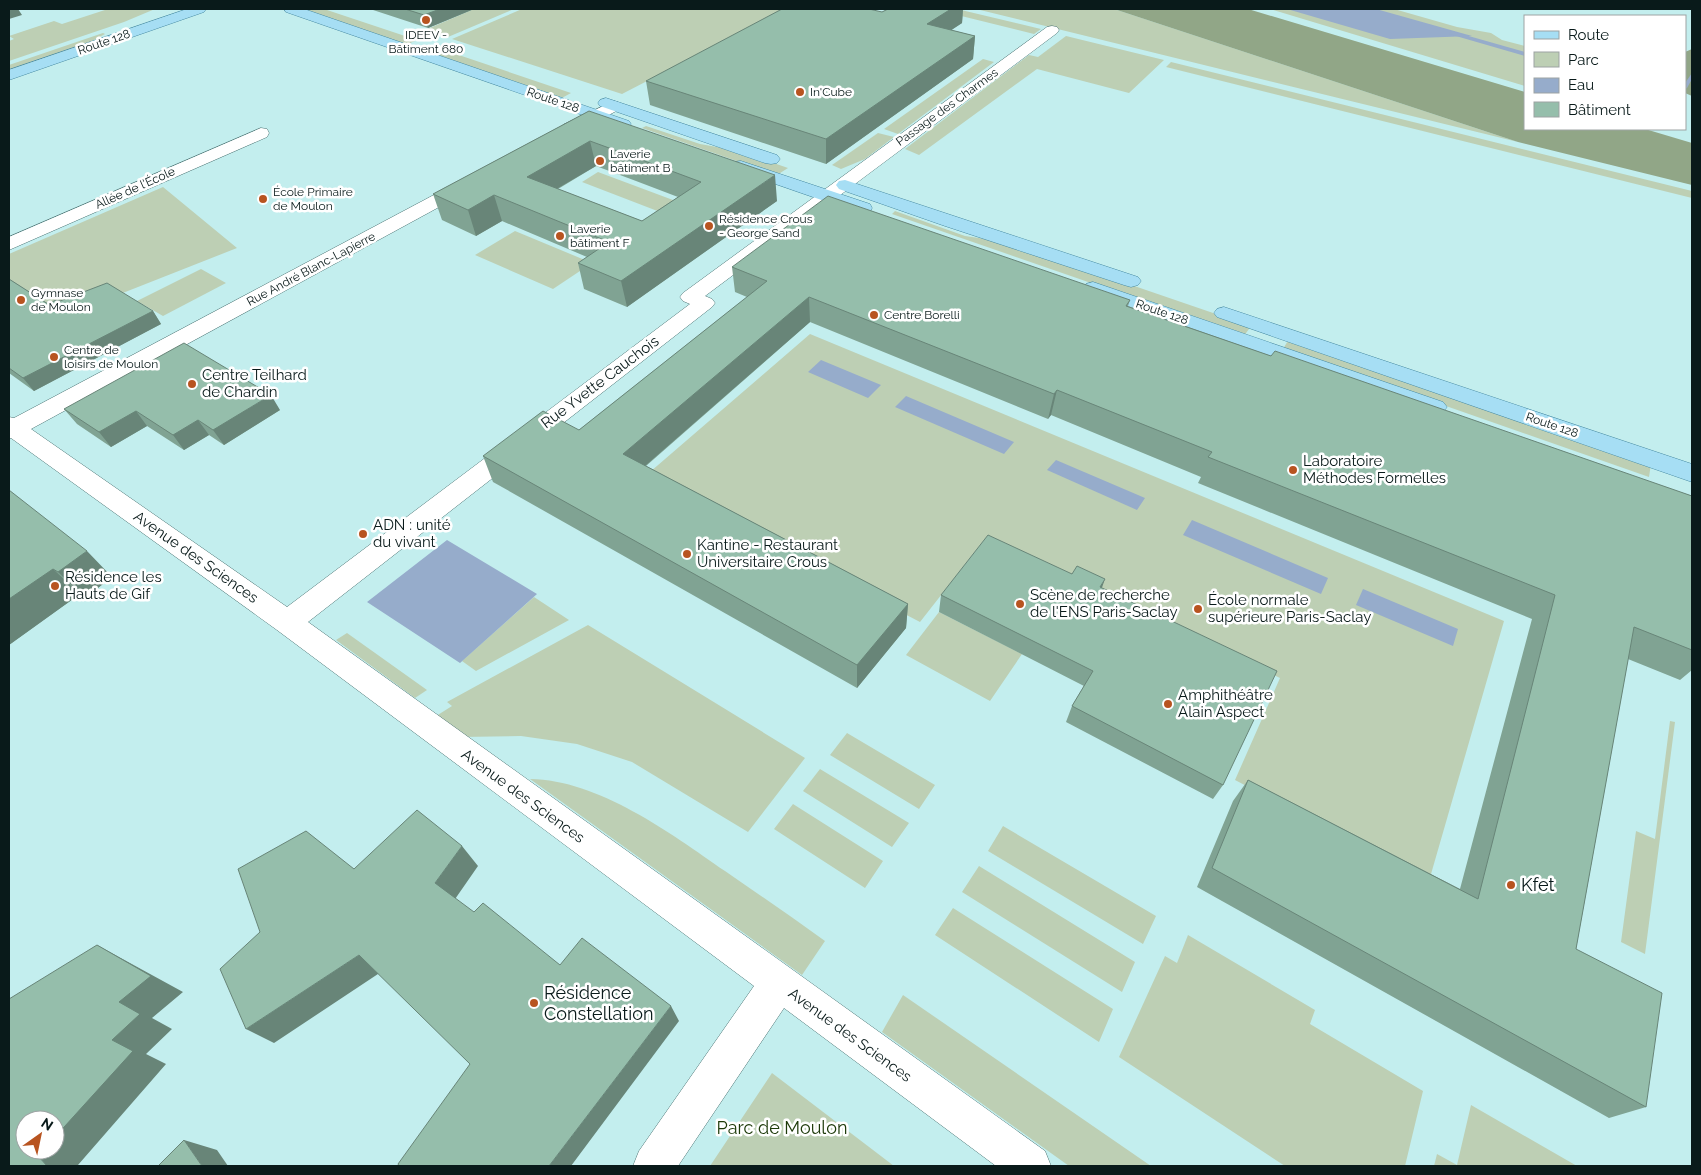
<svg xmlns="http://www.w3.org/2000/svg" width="1701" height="1175" font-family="Raleway,sans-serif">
  <rect width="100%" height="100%" fill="#c3eeee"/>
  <path fill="#bdcfb4" d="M108,9H155L124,22L9,61V41L14,39L9,36L54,21L62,24Z
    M300,9H324L417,40L406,45Z
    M474,9H514L448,37L425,30Z
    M522,9H802L678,65L622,94L452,39Z
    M933,9H957L1041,29L1034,34Z
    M976,9H1114L1518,142Z
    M1270,9H1394L1457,27L1491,33L1502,40L1525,46V86Z
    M103,33L105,34L79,48L13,70L9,68V65Z
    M1066,36L1164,60L1129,93L1037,69L919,155L905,149L1029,55L1038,57Z
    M432,46L571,93L560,99L421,51Z
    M983,59L994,62L898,134L884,129Z
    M1171,62L1692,191V198L1166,67Z
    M646,126L700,144L739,151L788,168L777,175L642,128Z
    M878,133L894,137L865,159L841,169L832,165Z
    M598,172L689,206L673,217L582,182Z
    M163,187L237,248L105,300L65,312L9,285V254Z
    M895,211L965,236L1006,242L1251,326L1244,336L892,214Z
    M515,231L592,263L553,289L475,255Z
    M201,269L226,283L163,316L137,301Z
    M810,334L1504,621L1429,881L1235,780L1280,678L985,539L920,622L643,478Z
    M1289,339L1651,464L1649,477L1283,349Z
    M534,597L569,620L476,671L462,661Z
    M939,612L1022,654L990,701L906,655Z
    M588,625L805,758L748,832L632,762L577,744L521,736L460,737L433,718L452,706L447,702Z
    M347,633L427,690L415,698L336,640Z
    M1670,721L1675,722L1645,954L1621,942L1636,831L1655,839Z
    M847,733L935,785L919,809L830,755Z
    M820,769L909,823L892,847L803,791Z
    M530,779C599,780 670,833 725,871C758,894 792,917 825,941L802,975Z
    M793,804L883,861L865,888L774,829Z
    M1003,826L1156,916L1143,944L988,851Z
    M979,866L1135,962L1122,992L962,892Z
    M953,908L1113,1009L1099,1042L935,935Z
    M1188,935L1315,1010L1310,1024L1423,1091L1405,1166H1285L1119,1057L1165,956L1177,963Z
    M903,995L1151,1166H1069L882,1032Z
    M772,1073L894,1166H710Z
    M1471,1105L1577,1166H1434L1437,1154L1457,1165Z"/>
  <path fill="#91a687" d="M1114,9H1248L1525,92V129H1645L1692,143V185L1518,142Z
    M1692,49V96L1685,93V52Z"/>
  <path fill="#96accb" d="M1287,9H1376L1472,36L1390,39Z
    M821,360L881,385L868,398L808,372Z
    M906,396L1014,442L1004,454L895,407Z
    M1056,460L1145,498L1137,510L1047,470Z
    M1192,520L1328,578L1321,594L1183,535Z
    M447,540L537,594L460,663L367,602Z
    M1363,589L1458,629L1453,646L1356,605Z"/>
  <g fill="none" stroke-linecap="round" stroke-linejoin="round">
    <path fill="#96accb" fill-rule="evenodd" d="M1451,31L1525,52V56L1449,34Z
      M1692,73V79L1687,88L1685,89V83Z"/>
    <g stroke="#4c7474" stroke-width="1">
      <path id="minor" d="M1052,26L1057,27L1059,30L1057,33L705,296L712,299L715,303L712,307L308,622L1045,1151L1051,1166H996L784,1008L678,1166H633L639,1151L754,986L277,630L11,438L9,439V417L14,418L462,180L468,179L474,180L477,184L474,188L31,429L287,607L690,304L683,301L680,297L683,293L1047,27Z
        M614,101L620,103L622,106L620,109L575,133H563L561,129L563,125Z
        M261,128L267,129L269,133L267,137L9,250V237Z"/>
    </g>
    <g stroke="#488ba3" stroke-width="1">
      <path id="major" d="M187,9H206L204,12L9,80V70Z
        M284,9H304L629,121L631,124L629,127H617L286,12Z
        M606,98L777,155L780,159L777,163L771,164L765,163L600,106L598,103L600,100Z
        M741,161L870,204L872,208L870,212L863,214L856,212L735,170L732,166L735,162Z
        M845,180L1138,277L1141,281L1138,285L1131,287L1124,285L945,226L839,189L836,185L839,181Z
        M1093,282L1443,402L1447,407L1443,412L1435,415L1427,412L1086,292L1083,288L1086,284Z
        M1224,307L1692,464V482L1217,317L1214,313L1217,309Z"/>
    </g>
    <use href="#minor" fill="#fff" fill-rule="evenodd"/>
    <use href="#major" fill="#a6def4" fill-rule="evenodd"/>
  </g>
  <path fill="#80a393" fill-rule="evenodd" d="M370,9H474L428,28Z
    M888,9H963L962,23L951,30L975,36L973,59L826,164L650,105L646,81L882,12Z
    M589,111L777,201L627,307L584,289L578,263L587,257L502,221L476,236L442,220L433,194ZM596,166L636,181L678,197L642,221L558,189Z
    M732,267L1130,300L1128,306L1271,356L1692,496V670L1680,680L1628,659L1576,949L1646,1107L1609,1118L1197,887L1233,801L1248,780L1460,889L1532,619L1198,483L1201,477L1051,415L1048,419L810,322L646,466L908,604L906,628L857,688L493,482L483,456L579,430L747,297L735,292Z
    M9,279L48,304L60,301L153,311L161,324L34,391L9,373Z
    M64,409L280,410L224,445L209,435L184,450L147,426L111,447L77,424Z
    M9,490L112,577L85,598L80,594L9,645Z
    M1102,588L1223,785L1213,799L1066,722L1072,706L1084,686L939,612L941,595Z"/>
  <path fill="#688578" d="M9,9H18L22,15L9,19Z
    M440,9H474L428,28L424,15Z
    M951,9H963L962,23L926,47L927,24Z
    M975,36L973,59L826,164V139Z
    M590,141L596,166L534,202L527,177Z
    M775,175L777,201L627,307L621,281Z
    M494,195L502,221L476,236L468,210Z
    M809,297L810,322L630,479L623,454Z
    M153,311L161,324L34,391L23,378Z
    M1057,390L1051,415L1048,419L1054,394Z
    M271,395L280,410L224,445L213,430Z
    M136,411L147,426L111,447L99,432Z
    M198,420L209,435L184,450L173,435Z
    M87,551L112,577L85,598L58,572Z
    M53,569L80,594L9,645V599Z
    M1105,579L1099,596L1100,587Z
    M908,604L906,628L857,688V665Z
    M462,846L478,866L453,902L435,883Z
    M97,945L183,992L152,1018L172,1029L146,1054L166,1064L78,1165L79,1166H47L38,1156L43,1150H55V1137L112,1040L119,1002Z
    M359,955L381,972L274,1043L246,1029Z
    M671,1006L679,1021L571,1166H549Z
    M184,1140L217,1150L228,1166H202Z"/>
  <path fill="#95beab" stroke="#688578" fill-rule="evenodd" d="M405,9H440L424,15Z
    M782,9H869L882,12L888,9H951L927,24L975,36L826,139L646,81Z
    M589,111L775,175L621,281L578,263L609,242L494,195L468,210L433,194ZM590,141L631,156L701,182L642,221L527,177Z
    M828,196L1130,300L1126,306L1271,356L1275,351L1692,496V650L1634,627L1576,949L1662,993L1646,1107L1212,868L1248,780L1478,899L1555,595L1208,457L1212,452L1057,390L1054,394L809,297L623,454L908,604L857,665L483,456L543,411L579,430L767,281L732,267Z
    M9,279L48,304L56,300L60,301L107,283L153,311L23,378L9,368Z
    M184,343L271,395L213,430L198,420L173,435L136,411L99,432L64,409Z
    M9,490L87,551L58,572L53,569L9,599Z
    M988,535L1072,574L1077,566L1105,579L1100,587L1277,671L1223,785L1072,706L1093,671L941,595Z
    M417,810L462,846L435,883L474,912L483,903L560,965L582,938L671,1006L549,1166H399L398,1164L470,1064L359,955L246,1029L220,969L260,932L238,869L306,831L354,869Z
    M97,945L151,976L119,1002L140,1014L112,1040L133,1051L55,1137V1120H25V1150H43L38,1156L47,1166H9V999Z
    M184,1140L202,1166H158Z"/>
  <g fill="#b85420" stroke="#fff" stroke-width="2">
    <circle cx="426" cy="20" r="5"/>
    <circle cx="800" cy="92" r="5"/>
    <circle cx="600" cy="161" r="5"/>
    <circle cx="263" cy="199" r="5"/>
    <circle cx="709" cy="226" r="5"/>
    <circle cx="560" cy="236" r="5"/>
    <circle cx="21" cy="300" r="5"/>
    <circle cx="874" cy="315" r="5"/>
    <circle cx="54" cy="357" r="5"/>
    <circle cx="192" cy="384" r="5"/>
    <circle cx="1293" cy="470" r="5"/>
    <circle cx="363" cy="534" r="5"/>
    <circle cx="687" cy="554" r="5"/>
    <circle cx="55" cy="586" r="5"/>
    <circle cx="1020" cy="604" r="5"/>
    <circle cx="1198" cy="609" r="5"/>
    <circle cx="1168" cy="704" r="5"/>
    <circle cx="1511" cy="885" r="5"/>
    <circle cx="534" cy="1003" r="5"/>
  </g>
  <g text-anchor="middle" stroke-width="5" stroke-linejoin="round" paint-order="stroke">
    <g font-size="12" fill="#091a1a" stroke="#fff" text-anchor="start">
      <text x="426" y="39" text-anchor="middle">IDEEV -<tspan x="426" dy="14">Bâtiment 680</tspan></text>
      <text x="810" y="96">In'Cube</text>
      <text x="610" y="158">Laverie<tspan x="610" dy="14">bâtiment B</tspan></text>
      <text x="273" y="196">École Primaire<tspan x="273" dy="14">de Moulon</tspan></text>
      <text x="719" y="223">Résidence Crous<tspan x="719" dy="14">- George Sand</tspan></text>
      <text x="570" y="233">Laverie<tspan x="570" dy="14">bâtiment F</tspan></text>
      <text x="31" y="297">Gymnase<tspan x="31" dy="14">de Moulon</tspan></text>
      <text x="884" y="319">Centre Borelli</text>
      <text x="64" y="354">Centre de<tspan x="64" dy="14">loisirs de Moulon</tspan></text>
    </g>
    <g font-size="12" fill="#091a1a" stroke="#fff">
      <text transform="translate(104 42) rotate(-19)" y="4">Route 128</text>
      <text transform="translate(553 100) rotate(19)" y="4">Route 128</text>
      <text transform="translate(947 107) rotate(-36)" y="4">Passage des Charmes</text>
      <text transform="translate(135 188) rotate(-24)" y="4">Allée de l'École</text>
      <text transform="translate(311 269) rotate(-28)" y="4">Rue André Blanc-Lapierre</text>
      <text transform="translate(1162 312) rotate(19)" y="4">Route 128</text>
      <text transform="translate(1552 425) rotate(19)" y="4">Route 128</text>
    </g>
    <g font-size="15" fill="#091a1a" stroke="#fff" text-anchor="start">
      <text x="202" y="380">Centre Teilhard<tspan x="202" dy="17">de Chardin</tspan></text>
      <text x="1303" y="466">Laboratoire<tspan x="1303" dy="17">Méthodes Formelles</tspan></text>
      <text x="373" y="530">ADN : unité<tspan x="373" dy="17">du vivant</tspan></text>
      <text x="697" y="550">Kantine - Restaurant<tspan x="697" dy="17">Universitaire Crous</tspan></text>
      <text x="65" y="582">Résidence les<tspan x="65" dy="17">Hauts de Gif</tspan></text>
      <text x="1030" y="600">Scène de recherche<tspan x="1030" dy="17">de l'ENS Paris-Saclay</tspan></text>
      <text x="1208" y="605">École normale<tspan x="1208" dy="17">supérieure Paris-Saclay</tspan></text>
      <text x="1178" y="700">Amphithéâtre<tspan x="1178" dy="17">Alain Aspect</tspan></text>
    </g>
    <g font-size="15" fill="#091a1a" stroke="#fff">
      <text transform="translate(600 382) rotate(-37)" y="5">Rue Yvette Cauchois</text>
      <text transform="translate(196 557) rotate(35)" y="5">Avenue des Sciences</text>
      <text transform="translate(523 796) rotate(36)" y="5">Avenue des Sciences</text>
      <text transform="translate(850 1035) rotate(36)" y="5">Avenue des Sciences</text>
    </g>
    <g font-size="18" fill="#091a1a" stroke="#fff" text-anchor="start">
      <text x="1521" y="891">Kfet</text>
      <text x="544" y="999">Résidence<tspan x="544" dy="21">Constellation</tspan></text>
    </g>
    <g font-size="18" fill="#1c3908" stroke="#fff">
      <text x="782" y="1134">Parc de Moulon</text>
    </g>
  </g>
  <rect width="1701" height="1175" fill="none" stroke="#091a1a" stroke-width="20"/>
  <rect x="1524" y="15" width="162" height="115" fill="#ffffff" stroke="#9da3a3"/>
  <rect x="1534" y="31" width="25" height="8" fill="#a6def4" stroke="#9da3a3"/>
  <text x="1568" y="40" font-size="15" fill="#091a1a">Route</text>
  <rect x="1534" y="52" width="25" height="15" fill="#bdcfb4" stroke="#9da3a3"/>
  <text x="1568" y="65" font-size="15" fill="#091a1a">Parc</text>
  <rect x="1534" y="78" width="25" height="15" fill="#96accb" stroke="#9da3a3"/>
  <text x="1568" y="90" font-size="15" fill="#091a1a">Eau</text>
  <rect x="1534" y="102" width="25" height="15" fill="#95beab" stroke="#9da3a3"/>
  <text x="1568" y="115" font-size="15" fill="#091a1a">Bâtiment</text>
  <g transform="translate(40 1135) rotate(33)"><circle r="24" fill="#ffffff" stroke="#9da3a3"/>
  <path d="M0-4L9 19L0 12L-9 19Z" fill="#b85420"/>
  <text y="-8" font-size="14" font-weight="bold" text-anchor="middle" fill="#091a1a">N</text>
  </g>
</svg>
